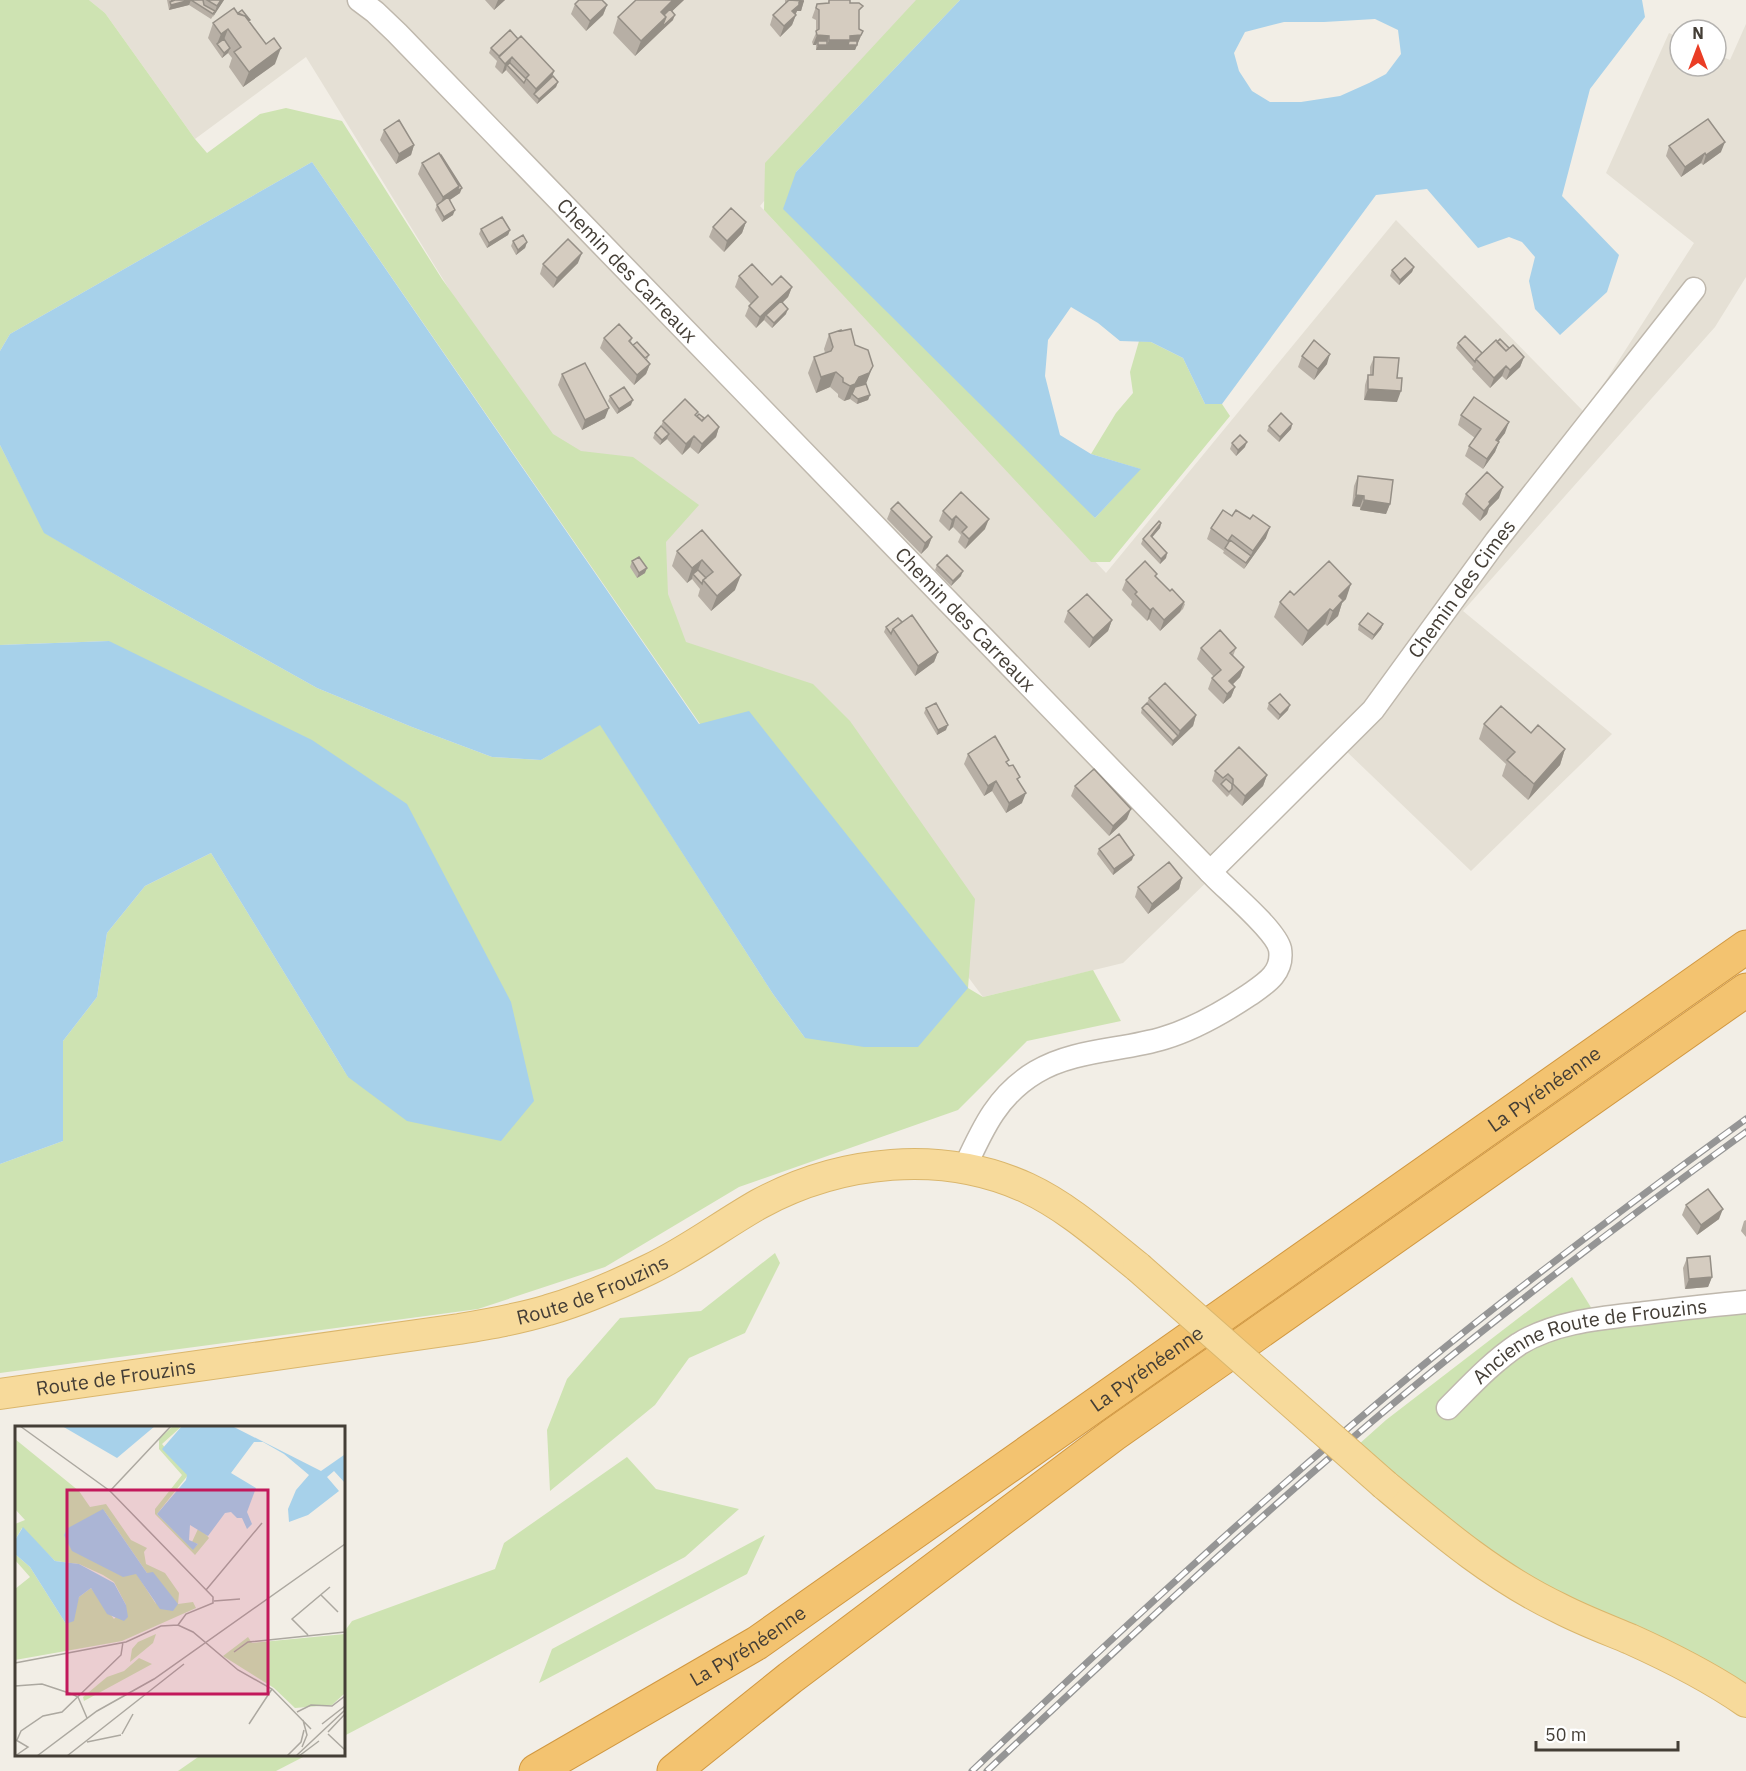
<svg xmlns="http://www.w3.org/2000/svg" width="1746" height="1771" font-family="'IBM Plex Sans',sans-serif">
  <rect width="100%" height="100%" fill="#f2eee6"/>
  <path fill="#e5e0d5" d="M89,0H930L760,206L1106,573L1396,220L1585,413L1694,243L1606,173L1669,33L1680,38V66H1716V54L1730,60L1746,24V277L1715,327L1463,611L1612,734L1471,871L1344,749L1123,963L983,997L767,707L700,696L306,57L195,139L105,13Z"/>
  <path fill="#cee3b2" d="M0,0H89L105,13L195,139L207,153L260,114L286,108L342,121L442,279L553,434L581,451L633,457L699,505L666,542L668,594L686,642L813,684L850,721L975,899L968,988L983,997L1093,970L1121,1021L1027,1041L958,1110L739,1187L605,1267L478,1309L0,1373V1164L63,1141V1041L97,997L107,933L145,886L211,853L348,1077L109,641L0,645V445L45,533L138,588L317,688L412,727L492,757L541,760L600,724L773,994L805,1038L700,724L312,162L10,334L0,351Z
    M916,0H960L796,172L1095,518L1140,469L1091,454L1116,413L1133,393L1130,372L1139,341L1151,342L1183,358L1205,404H1222L1230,416L1110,562H1091L764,210L765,163Z
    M775,1253L780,1263L745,1333L689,1358L655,1405L550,1491L547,1430L567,1379L620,1318L701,1311Z
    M1572,1277L1602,1325L1746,1309V1690L1550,1591L1484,1552L1358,1445L1386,1420Z
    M627,1457L656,1489L739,1509L685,1557L344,1736V1632L352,1621L495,1569L504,1543Z
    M765,1535L747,1574L539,1683L552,1649Z
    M201,1755V1754L307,1755L276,1771H178Z"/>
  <path fill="#a7d1ea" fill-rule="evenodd" d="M960,0H1642L1645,17L1590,89L1562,196L1619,255L1607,292L1560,335L1535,309L1529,281L1535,257L1522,242L1509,237L1478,248L1427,189L1376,195L1222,404H1205L1183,358L1151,342L1120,341L1098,323L1071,307L1048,340L1045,376L1060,435L1091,454L1141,469L1095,518L783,209L796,172ZM1375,19L1398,30L1401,54L1386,74L1369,83L1340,96L1301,102H1270L1252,91L1239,71L1234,53L1245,32L1284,22H1324Z
    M312,162L699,724L749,711L968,988L918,1047H864L805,1038L773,994L600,725L541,760L492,757L412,727L317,688L138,588L44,533L0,445V351L10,334Z
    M109,641L312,740L407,804L511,1002L534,1101L501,1141L407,1121L348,1077L211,853L145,886L107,933L97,997L63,1041V1141L0,1164V645Z"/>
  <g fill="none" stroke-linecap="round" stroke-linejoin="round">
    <g stroke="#bfb8ad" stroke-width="25">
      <g id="minor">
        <path id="s1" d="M359,0L375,12L397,33L1216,878C1231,893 1276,931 1280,949C1284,973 1265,984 1249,995C1222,1013 1194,1029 1164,1038C1122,1051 1074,1049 1036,1072C997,1095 982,1130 964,1169"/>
        <path id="s2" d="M1210,872L1373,710L1496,541L1694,289"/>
        <path id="s3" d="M1448,1408C1470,1386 1492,1362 1519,1344C1556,1321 1603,1318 1646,1313C1679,1309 1713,1305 1746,1302"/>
      </g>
    </g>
    <g stroke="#dab66c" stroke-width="32">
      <g id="major">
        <path id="s4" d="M0,1394L459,1329C489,1324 519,1319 548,1310C583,1300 617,1285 650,1269C688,1251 722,1225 759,1204C840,1160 942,1149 1027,1188C1068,1207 1103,1239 1138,1267"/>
        <path d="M1385,1485C1440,1531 1494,1577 1559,1608C1582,1620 1606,1629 1630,1639C1670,1657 1710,1677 1746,1702"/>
      </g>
    </g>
    <g stroke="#d19841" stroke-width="35">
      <g id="highway">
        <path id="s5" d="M536,1771L757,1643L1746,947"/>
        <path d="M674,1771L790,1678L1113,1435L1746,990"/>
      </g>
    </g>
    <use href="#minor" stroke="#fff" stroke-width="22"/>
    <use href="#major" stroke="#f7da9b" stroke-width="30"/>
    <use href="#highway" stroke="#f3c370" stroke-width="33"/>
    <g stroke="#959595" stroke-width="7">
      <path id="rail" d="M972,1771C1118,1632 1266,1495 1422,1366C1527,1280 1636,1199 1746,1119
        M987,1771C1131,1636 1275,1500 1429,1374C1532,1290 1638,1210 1746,1132"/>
    </g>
    <use href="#rail" stroke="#fff" stroke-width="4.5" stroke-dasharray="14" stroke-linecap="butt"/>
    <g stroke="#dab66c" stroke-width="32" stroke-linecap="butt">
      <path id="major-bridge" d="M1138,1267L1385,1485"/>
    </g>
    <use href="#major-bridge" stroke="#f7da9b" stroke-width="30"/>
  </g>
  <path fill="#b7afa5" d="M167,0H224L211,19L189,5L169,10Z
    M485,0H505L494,10Z
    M684,0L672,11L673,20L635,56L613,33L618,17Z
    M785,0H804L801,11H797L792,25L780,37L770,25L773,15L785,4Z
    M829,0L850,3L859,16V29L863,31L855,50H816V45H813L812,42L816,33V20L812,18L813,15L817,4L828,3Z
    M575,4L607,5L603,15L586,31L571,14Z
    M238,13L249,21L275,64L243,87L229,67L232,58L228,53L222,58L208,38L213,23Z
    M491,48L553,76L558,82L556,87L537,104L506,70L502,74L495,67L497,61L489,53Z
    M384,130L414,145L411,155L396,164L380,140Z
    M1669,146L1721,152L1703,165L1701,163L1681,177L1666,156Z
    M422,163L460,193L450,200L453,215L442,222L435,210L437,205L418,174Z
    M746,222L742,233L724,252L709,237L713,227Z
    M481,229L510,230L508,235L487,248L479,234Z
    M513,241L527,242L525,248L516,255L511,246Z
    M578,263L553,288L540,274L543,264Z
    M1414,267L1412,272L1399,285L1390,276L1392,270Z
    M739,276L772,285L792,287L788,297L782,303L786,314L772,328L764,320L756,328L745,316L749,306L751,304L735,287Z
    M829,334L866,384L870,395L868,400L857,404L850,399L844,401L838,397V394L830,387L816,393L808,373L814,357L825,353L824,349Z
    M604,338H632L631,342L633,345L649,355L647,360L650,364L646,374L634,385L600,348Z
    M1497,342L1524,357L1520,367L1506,380L1502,376L1490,388L1472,369L1473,367L1456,348L1458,343L1482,353Z
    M1302,356L1327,364L1314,380L1298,367Z
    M1374,357L1397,402L1364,400L1365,385L1368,375H1370V367Z
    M562,374L605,418L582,430L558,385Z
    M610,396L631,405L617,414L608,401Z
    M1461,415L1505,433L1498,441L1499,442L1495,452L1483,469L1465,456L1469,446L1475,438L1458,425Z
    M696,416L704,418L719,427L716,437L698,454L690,447L682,455L667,439L660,445L653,438L655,433L661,426L663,421Z
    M1292,424L1291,429L1279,442L1267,431L1269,426Z
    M1232,443L1245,447L1236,456L1230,449Z
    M1358,476L1390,504L1386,514L1360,510V507L1352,506L1354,486Z
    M1466,494L1499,498L1489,508L1487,514L1480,521L1462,504Z
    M891,509L932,537L928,547L921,554L887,519Z
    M943,511L985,529L965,549L958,542L961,535L953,527L949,531L939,521Z
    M1161,523L1160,528L1152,537L1167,553L1166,558L1160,564L1141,544L1143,539Z
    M1211,528L1266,538L1244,569L1223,553L1224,551L1207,539Z
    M702,530L735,590L711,611L698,596L700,589L692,579L687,583L672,566L677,551Z
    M632,561L645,573L637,578L630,567Z
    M937,565L961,576L951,586L935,570Z
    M1157,579L1170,591L1185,604L1183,609L1160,631L1149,619L1147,621L1131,605L1132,601L1122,590L1126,580Z
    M1294,595L1346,599L1342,603L1338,616L1327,626L1325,624L1302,646L1274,617L1280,602Z
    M1068,611L1112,620L1108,631L1089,648L1064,622Z
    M902,622L938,652L934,662L915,676L884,632L886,627Z
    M1359,624H1383L1381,629L1372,640L1358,630Z
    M1201,648H1236L1233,656L1244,667L1240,677L1233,684L1235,687L1231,697L1223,704L1208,689L1212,678L1214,677L1197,659Z
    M1149,698L1196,715L1193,726L1172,746L1141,713L1142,708L1147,703Z
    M1269,703L1288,710L1278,720L1267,709Z
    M926,708L946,730L937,735L924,713Z
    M1484,724L1531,733L1565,749L1560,765L1528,800L1502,776L1506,764L1479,739Z
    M968,754L1008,764L1019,781L1022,803L1006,813L992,791L984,796L964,764Z
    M1215,771L1267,775L1263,786L1242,806L1230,794L1227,797L1212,781Z
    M1075,786L1127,819L1109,836L1071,796Z
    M1099,849L1132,860L1113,875L1097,854Z
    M1182,878L1179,889L1148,914L1135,897L1138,887Z
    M1686,1205L1719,1219L1697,1235L1682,1215Z
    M1746,1220V1237L1741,1231L1744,1221Z
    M1687,1258L1712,1277L1708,1287L1685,1289L1683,1268Z"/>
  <path fill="#958f86" d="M171,0H191L189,5L169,10L171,5Z
    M221,0H224L213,17L217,6Z
    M498,0H505L494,10Z
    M673,0H684L666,17L660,32L635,56L641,41L661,12Z
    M799,1H804L801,11H797L795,15L792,11Z
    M607,5L603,15L586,31L590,21Z
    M675,15L673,20L660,32L662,27Z
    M796,15L792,25L780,37L784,26Z
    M228,29L222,45L217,44L221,34Z
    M863,31L855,50H816L818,45V41L816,45H813L817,35L829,36L826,45H827L829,40L850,36Z
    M230,48L228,53L222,58L224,53Z
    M281,48L275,64L243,87L249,72Z
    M512,57L509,67L507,65L506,70L502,74L505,64Z
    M554,71L551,81L534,94L536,89Z
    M558,82L556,87L537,104L539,99Z
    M1725,142L1721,152L1703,165L1706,155Z
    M414,145L411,155L396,164L399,154Z
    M1705,153L1701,163L1681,177L1685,167Z
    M459,186L462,188L460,193L439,207L443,197Z
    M455,210L453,215L442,222L444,217Z
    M746,222L742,233L724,252L727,241Z
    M510,230L508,235L487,248L489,243Z
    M527,242L525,248L516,255L518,250Z
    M582,253L578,263L553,288L557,278Z
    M1414,267L1412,272L1399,285L1400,280Z
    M792,287L788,297L768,317L766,315L764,320L756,328L760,317Z
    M788,309L786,314L772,328L774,323Z
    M1330,354L1327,364L1314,380L1318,369Z
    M1524,357L1520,367L1506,380L1510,370Z
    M650,364L646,374L634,385L637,375Z
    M873,366L864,389L852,394L850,399L844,401L850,386Z
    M1506,366L1502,376L1490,388L1494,378Z
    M836,372L830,387L816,393L821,377Z
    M1368,389L1401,391L1397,402L1364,400Z
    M870,395L868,400L857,404L858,399Z
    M633,400L631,405L617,414L619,409Z
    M609,408L605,418L582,430L585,420Z
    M1509,422L1505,433L1492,450L1496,440Z
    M1292,424L1291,429L1279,442L1280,437Z
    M719,427L716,437L698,454L702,444Z
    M669,434L667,439L660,445L662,440Z
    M694,436L690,447L682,455L686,444Z
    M1247,442L1245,447L1236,456L1238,450Z
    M1499,442L1495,452L1483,469L1487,459Z
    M1503,487L1499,498L1489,508L1487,514L1480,521L1484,511L1489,502Z
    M1356,495L1364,496L1360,507L1352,506Z
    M1364,500L1390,504L1386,514L1360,510Z
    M956,516L953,527L949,531L952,520Z
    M989,519L985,529L965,549L969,539Z
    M1161,523L1160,528L1149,541L1151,536Z
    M1270,527L1266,538L1244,569L1253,551Z
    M932,537L928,547L921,554L925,543Z
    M1167,553L1166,558L1160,564L1161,559Z
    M702,560L696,575L693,574L692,579L687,583L692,568Z
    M647,568L645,573L637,578L639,573Z
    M963,571L961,576L951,586L953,581Z
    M741,575L735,590L711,611L717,596Z
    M1351,584L1346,599L1342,603L1338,616L1327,626L1339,596Z
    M1184,602L1180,612L1160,631L1164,620Z
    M1153,608L1149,619L1147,621L1150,610Z
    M1330,609L1325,624L1302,646L1308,631Z
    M1112,620L1108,631L1089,648L1093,638Z
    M1383,624L1381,629L1372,640L1374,635Z
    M938,652L934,662L915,676L918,666Z
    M1244,667L1240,677L1226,691L1229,681Z
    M1235,687L1231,697L1223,704L1227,694Z
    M1290,705L1288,710L1278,720L1280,715Z
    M1196,715L1193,726L1172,746L1173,741L1178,736L1180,731Z
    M948,725L946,730L937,735L938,730Z
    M1565,749L1560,765L1528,800L1534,784Z
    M1267,775L1263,786L1242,806L1245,796Z
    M996,781L992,791L984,796L988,786Z
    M1026,793L1022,803L1006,813L1009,803Z
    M1131,809L1127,819L1109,836L1113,826Z
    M1134,855L1132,860L1113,875L1114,869Z
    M1182,878L1179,889L1148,914L1152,904Z
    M1723,1209L1719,1219L1697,1235L1701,1225Z
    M1712,1277L1708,1287L1685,1289L1689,1279Z"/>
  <path fill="#d5ccc0" stroke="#958f86" stroke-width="1.5" d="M175,0H190L171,5L170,2Z
    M191,0H203L204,5L215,11L213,14Z
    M207,0H221L217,6Z
    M579,0H602L607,5L590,21L575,4Z
    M636,0H673L661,12L666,17L641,41L618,17Z
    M789,0L804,1H799V5L792,11L796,15L784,26L773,15Z
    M829,0H850V3H859L863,6L859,10V29L863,31L861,35L850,36V40H829V36L817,35L816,31L819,29V10L816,8L817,4L829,3Z
    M234,8L238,14L245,16L266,44L274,38L281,48L249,72L234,52L241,47L228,29L221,34L213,23Z
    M670,9L675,15L662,27L666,17L664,15Z
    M242,10L250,20L249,21L245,16L238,13Z
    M510,30L518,39L499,56L491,48Z
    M521,36L554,71L536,89L526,78L529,75L512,57L505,64L499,57Z
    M224,39L230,48L224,53L217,44Z
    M818,41H827V45H818Z
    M849,41H857V45H848Z
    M510,63L526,79L524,83L507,65Z
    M553,76L558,82L539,99L534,94Z
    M1708,119L1725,142L1706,155L1705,153L1685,167L1669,146Z
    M399,120L414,145L399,154L384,130Z
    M439,153L459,186L443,197L422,163Z
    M440,155H441L462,188L457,191L459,186Z
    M448,197L455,210L444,217L437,205Z
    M731,208L746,222L727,241L713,227Z
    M502,217L510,230L489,243L481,229Z
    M523,235L527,242L518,250L513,241Z
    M568,239L582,253L557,278L543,264Z
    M1405,258L1414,267L1400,280L1392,270Z
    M752,264L772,285L781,276L792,287L760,317L749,306L758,297L739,276Z
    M781,301L788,309L774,323L766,315Z
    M619,324L632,338L629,341L650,364L637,375L604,338Z
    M851,329L855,345L868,350L873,366L869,373L859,377L855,384L850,386L843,382V378L836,372L821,377L814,357L831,351L833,347L829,334L841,330V331Z
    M1465,336L1482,353L1476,359L1475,362L1458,343Z
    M1500,339L1509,348L1506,351L1497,342Z
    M1314,340L1330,354L1318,369L1302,356Z
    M1496,340L1506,351L1513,345L1524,357L1510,370L1506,366L1494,378L1476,359Z
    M637,342L649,355L645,358L633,345Z
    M1374,357L1399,358L1397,378H1402L1401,391L1368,389V375H1373Z
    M585,363L609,408L585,420L562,374Z
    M866,384L870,395L858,399L852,394L855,387Z
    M624,387L633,400L619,409L610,396Z
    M1474,397L1509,422L1496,440L1499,442L1487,459L1469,446L1481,429L1461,415Z
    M685,399L698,412L695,415L702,421L708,415L719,427L702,444L694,436L686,444L663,421Z
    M1281,413L1292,424L1280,437L1269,426Z
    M699,414L704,418L702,421L697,416Z
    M661,426L669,434L662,440L655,433Z
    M1240,435L1247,442L1238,450L1232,443Z
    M1487,472L1503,487L1489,502L1490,504L1484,511L1466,494Z
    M1358,476L1393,480L1390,504L1364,500V496L1356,495Z
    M961,492L989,519L969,539L962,532L967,527L956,516L952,520L943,511Z
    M898,502L932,537L925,543L891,509Z
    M1223,510L1232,516L1236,510L1250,519L1253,515L1270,527L1253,551L1232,535L1228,541L1211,528Z
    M1159,521L1161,523L1151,536L1167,553L1161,559L1143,539Z
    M702,530L741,575L717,596L703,580L713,572L702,560L692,568L677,551Z
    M1230,540L1251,556L1246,563L1225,548Z
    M947,555L963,571L953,581L937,565Z
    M639,557L647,568L639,573L632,561Z
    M1145,561L1157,574L1155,576L1170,591L1172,589L1184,602L1164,620L1153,608L1150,610L1135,594L1137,592L1126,580Z
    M1329,561L1351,584L1339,596L1343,600L1333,611L1330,609L1308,631L1280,602L1290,591L1294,595Z
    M698,570L706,578L703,580L702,584L693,574Z
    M1087,594L1112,620L1093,638L1068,611Z
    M1368,613L1383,624L1374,635L1359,624Z
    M912,615L938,652L918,666L893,629Z
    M898,618L902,622L893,629L891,634L886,627Z
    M1220,630L1236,648L1230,653L1244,667L1229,681L1235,687L1227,694L1212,678L1221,670L1201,648Z
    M1165,683L1196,715L1180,731L1149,698Z
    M1280,694L1290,705L1280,715L1269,703Z
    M936,703L948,725L938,730L926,708Z
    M1147,703L1178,736L1173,741L1142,708Z
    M1501,706L1531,733L1538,725L1565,749L1534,784L1507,760L1515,752L1484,724Z
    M995,736L1009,760L1006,762L1009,766L1013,765L1020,777L1017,779L1026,793L1009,803L996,781L988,786L968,754Z
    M1239,747L1267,775L1245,796L1233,784V779L1228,774L1223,778L1215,771Z
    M1094,769L1131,809L1113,826L1075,786Z
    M1226,779L1232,784V789L1229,792L1221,784Z
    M1119,834L1134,855L1114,869L1099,849Z
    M1169,862L1182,878L1152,904L1138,887Z
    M1708,1189L1723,1209L1701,1225L1686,1205Z
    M1710,1256L1712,1277L1689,1279L1687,1258Z"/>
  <g text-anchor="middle" stroke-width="5" stroke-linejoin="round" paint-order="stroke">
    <g font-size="20" fill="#443e36" stroke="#fff">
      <text dy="7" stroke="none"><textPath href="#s1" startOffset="381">Chemin des Carreaux</textPath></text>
      <text dy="7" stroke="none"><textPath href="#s2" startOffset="380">Chemin des Cimes</textPath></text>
      <text dy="7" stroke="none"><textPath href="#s1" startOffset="867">Chemin des Carreaux</textPath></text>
      <text dy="7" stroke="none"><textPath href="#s5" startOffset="1218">La Pyrénéenne</textPath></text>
      <text dy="7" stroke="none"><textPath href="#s4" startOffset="603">Route de Frouzins</textPath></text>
      <text dy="7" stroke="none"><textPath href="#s3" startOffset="164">Ancienne Route de Frouzins</textPath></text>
      <text dy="7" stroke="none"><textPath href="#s5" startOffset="732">La Pyrénéenne</textPath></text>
      <text dy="7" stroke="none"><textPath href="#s4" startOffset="117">Route de Frouzins</textPath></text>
      <text dy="7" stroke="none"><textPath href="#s5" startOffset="246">La Pyrénéenne</textPath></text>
    </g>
  </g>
  <g transform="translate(15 1426)">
    <rect width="330" height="330" fill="#f2eee6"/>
    <path d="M158,0H167L147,18L173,49L142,88L178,123L183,118L177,116L183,103L188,105L194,112L180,129L140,88V83L167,49L144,23V13ZM0,13L64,65L75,81L91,78L116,114L132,122L129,126L131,138L150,147L164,167L163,178L178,176L181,182L107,215L0,234V163L15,151L0,134V128L15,141L51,198L64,171L76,162L99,193L111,179L99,156L88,149L64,138L40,135L7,102L0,114V98L10,94L0,83ZM88,83L132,147L141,178L121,147ZM141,208L138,217L115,236L117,223L123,216ZM330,208V267L317,279L280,282L259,262L208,230L233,211L237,217ZM124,232L137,238L69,275L68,271L92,251L109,245Z" fill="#cee3b2" fill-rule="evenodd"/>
    <path d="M47,0H140L102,32ZM167,0H217L306,45L329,29L330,21V57L319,45L312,51L324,65L293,89L274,96L273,83L281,64L294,49L269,28L248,16H239L216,47L241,62L232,86L237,98L232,103L227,92H222L216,86L210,87L193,110L175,99L174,114L183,118L178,124L142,88L171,54L172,49L147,23ZM88,83L132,147L138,146L163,178L158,185L145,183L121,148L108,151L57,125L49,109L53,102ZM8,101L40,135L64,138L99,157L111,179L113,191L109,195L92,188L76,162L64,171L59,195L51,198L15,141L0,128V114Z" fill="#a7d1ea"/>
    <path fill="none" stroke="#aca8a0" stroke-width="1.5" d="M5,0L95,65L198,171V177L171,188L163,199M95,65L156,0M191,164L247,97M306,169L323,186M199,175L225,173M293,209L277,193L315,161M219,226L233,216L330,206M0,237L111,216L146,200L163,199L178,206L223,244L257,263L296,303M0,260L27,258L57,268L63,271L72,292M282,286L296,279L317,280L330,270M234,298L257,263M307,298L330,280M313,306L330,288M107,308L118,288M313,308L330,324M2,314L6,305L28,290L47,286L106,229L108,216M72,316L106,309M287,321L292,309L288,294M0,330L13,321L1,314M22,330L82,285L139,253L330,118M52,330L169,238M272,330L286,316L289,304M281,330L330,284M284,330L304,315"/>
    <path fill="#c2185b" fill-opacity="0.15" stroke="#c2185b" stroke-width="3" d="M52,64H253V268H52Z"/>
    <rect width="330" height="330" fill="none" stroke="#443e36" stroke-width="3"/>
  </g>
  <g transform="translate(1698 48)"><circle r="28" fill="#ffffff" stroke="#b4b2af" stroke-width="1.5"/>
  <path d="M0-4.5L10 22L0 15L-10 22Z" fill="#ea3d25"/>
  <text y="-9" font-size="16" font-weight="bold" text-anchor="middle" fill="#443e36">N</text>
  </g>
  <path d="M1536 1741v9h142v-9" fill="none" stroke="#443e36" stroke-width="3"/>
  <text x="1545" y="1741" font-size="18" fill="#443e36" stroke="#ffffff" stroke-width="4.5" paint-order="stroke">50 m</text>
</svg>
